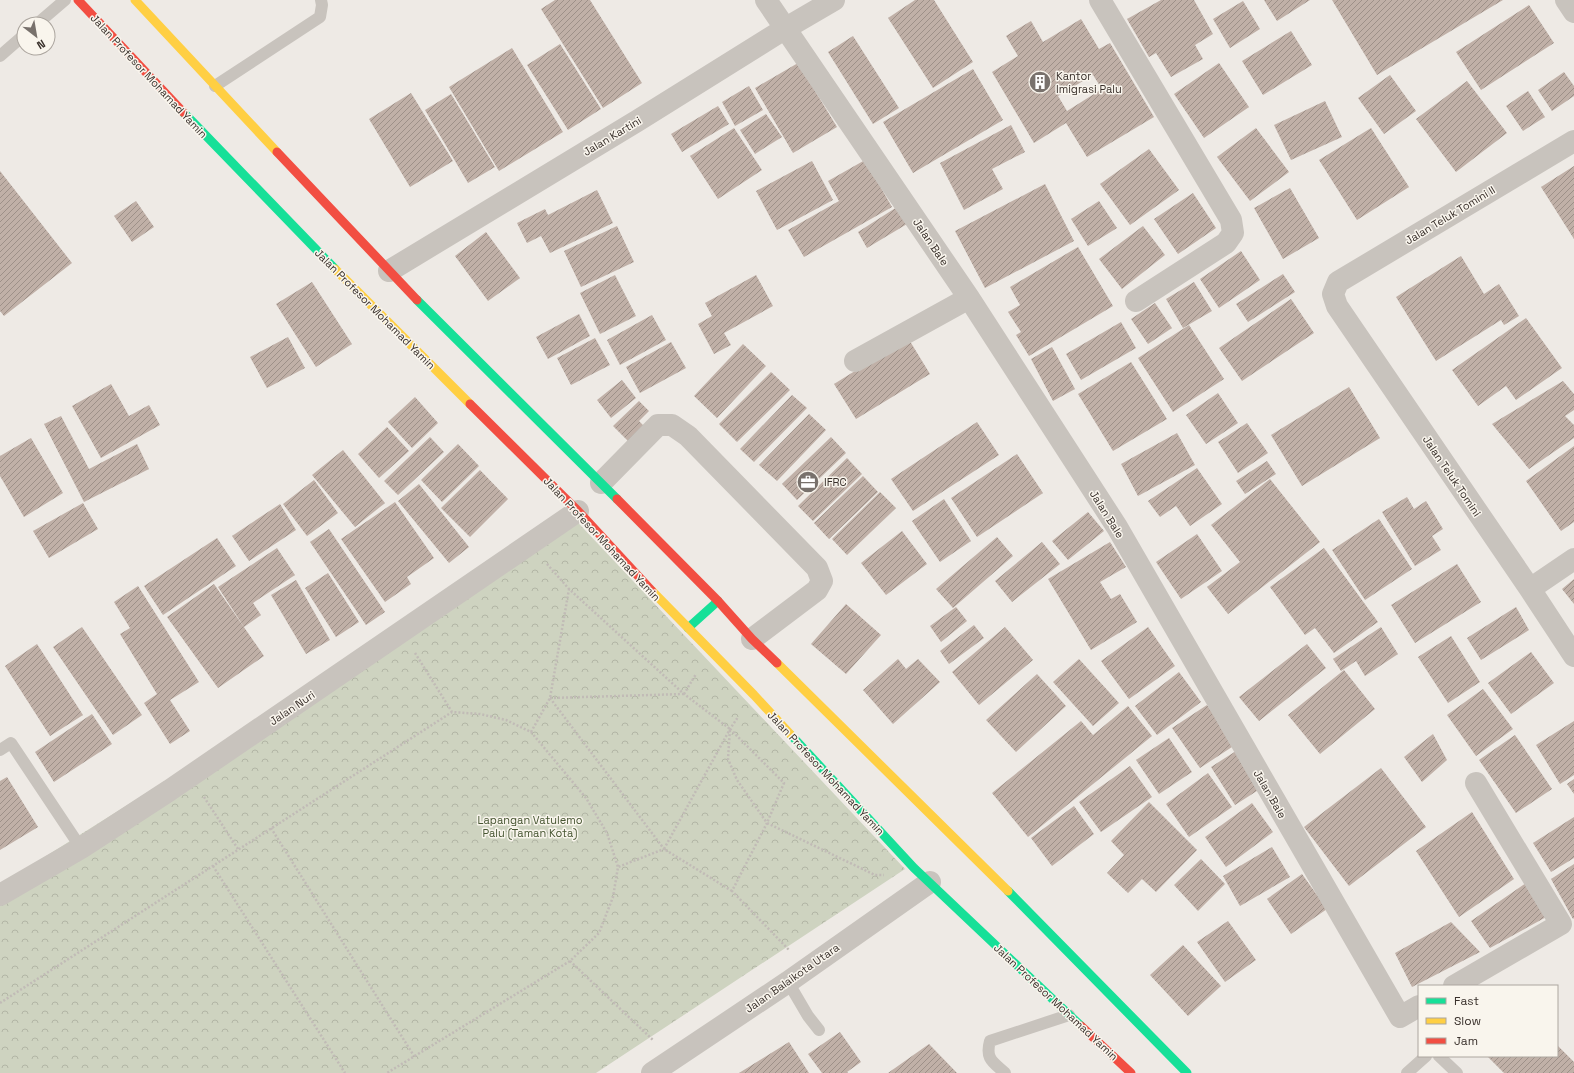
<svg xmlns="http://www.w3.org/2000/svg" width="1574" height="1073" font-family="'Space Grotesk',sans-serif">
  <defs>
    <pattern id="forest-crowns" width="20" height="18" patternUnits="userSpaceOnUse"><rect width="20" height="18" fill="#ced3c0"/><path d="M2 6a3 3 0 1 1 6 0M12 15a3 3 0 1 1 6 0" fill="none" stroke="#b2b5a5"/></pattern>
    <pattern id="building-hatch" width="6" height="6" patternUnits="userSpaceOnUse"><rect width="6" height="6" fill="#c0b0a7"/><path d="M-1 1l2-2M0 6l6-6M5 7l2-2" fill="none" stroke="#9d9088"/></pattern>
  </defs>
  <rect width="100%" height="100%" fill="#eeeae5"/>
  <path fill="url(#forest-crowns)" d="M566,510L905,869L596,1073H0V885L164,782Z"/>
  <path fill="url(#building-hatch)" fill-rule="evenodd" d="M555,0H590L642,83L603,108L541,9Z
    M915,0H934L973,62L933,88L888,18Z
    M1161,0H1194L1213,34L1195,45L1203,59L1171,77L1156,53L1149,57L1127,19Z
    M1264,0H1310L1277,21Z
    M1332,0H1503L1377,75Z
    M1243,1L1260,29L1230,48L1213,19Z
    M1529,5L1554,43L1481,90L1456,52Z
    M1081,19L1099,49L1110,43L1154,117L1087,157L1066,123L1034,143L992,72L1018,56L1006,36L1031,21L1043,42ZM1093,75L1102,89L1067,111L1058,96Z
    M1291,31L1312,65L1263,95L1242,61Z
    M853,36L899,108L873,124L828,52Z
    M560,44L601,109L568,130L527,65Z
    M512,48L563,132L499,171L449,87Z
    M798,63L837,127L793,153L755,88Z
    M1219,63L1249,107L1204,138L1174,94Z
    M973,69L1003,120L913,173L883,122Z
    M1564,72L1574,86V96L1552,111L1538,90Z
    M1390,75L1416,111L1384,134L1358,98Z
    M1467,81L1507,133L1456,172L1416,119Z
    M749,86L763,110L735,126L722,102Z
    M1528,91L1545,117L1523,131L1506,106Z
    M411,93L453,161L410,187L369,119Z
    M451,94L495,167L468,183L425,110Z
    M1325,101L1342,137L1291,160L1274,125Z
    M718,106L729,124L682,152L671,134Z
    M766,114L782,137L755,154L740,130Z
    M1011,125L1025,152L992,169L1003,189L964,210L940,163Z
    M734,128L762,170L718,199L690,156Z
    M1256,128L1289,172L1250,201L1217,157Z
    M1371,128L1409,187L1357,220L1319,160Z
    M1149,149L1179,190L1130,225L1100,184Z
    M865,160L892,207L804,257L788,230L839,201L828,181Z
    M812,161L833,200L777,230L756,191Z
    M1574,166V239L1541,187Z
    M0,171L72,263L4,316L0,311Z
    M1045,184L1074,241L985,288L955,231Z
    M1290,188L1319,238L1283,259L1254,208Z
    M597,190L613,223L550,253L541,236L527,243L517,223L545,209L548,215Z
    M1193,193L1216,228L1178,254L1154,219Z
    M136,201L154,227L132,242L114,216Z
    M1099,201L1117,228L1088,246L1071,219Z
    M897,207L907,224L867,248L858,232Z
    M617,226L634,262L581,287L564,251Z
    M1143,226L1165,255L1122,289L1099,259Z
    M486,232L520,278L488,301L455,256Z
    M1078,247L1113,306L1029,356L1016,335L1021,332L1008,312L1020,305L1010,287Z
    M1241,251L1260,280L1219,308L1200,279Z
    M1461,256L1484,294L1499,284L1519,316L1504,325L1501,320L1436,361L1396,297Z
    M1283,274L1295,292L1248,322L1236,304Z
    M615,275L636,316L600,334L580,293Z
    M756,275L773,306L724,333L731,345L714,354L698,324L712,316L705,303Z
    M312,282L352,344L316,367L276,304Z
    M1194,282L1212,311L1183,328L1166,299Z
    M1291,299L1314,333L1242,381L1219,348Z
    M1155,303L1172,328L1148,344L1131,319Z
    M579,314L590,336L548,359L536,337Z
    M652,315L666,340L620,365L607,340Z
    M1526,318L1562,368L1516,400L1506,386L1478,406L1452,370Z
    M1121,322L1136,348L1081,380L1066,354Z
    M1189,325L1224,379L1173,412L1138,358Z
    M288,337L305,368L267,388L250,357Z
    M595,338L610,365L571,385L557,358Z
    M908,338L930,374L856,419L834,384Z
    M671,342L686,368L640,393L626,367Z
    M743,344L766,366L717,418L694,396Z
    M1052,347L1075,389L1053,401L1031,359Z
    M1131,362L1167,419L1113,451L1078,394Z
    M771,372L790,390L737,442L719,424Z
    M622,380L636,398L611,418L597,400Z
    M1563,381L1574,394V410L1565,416L1574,425V438L1529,469L1492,424Z
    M111,384L129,416L149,405L160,425L101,458L72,406Z
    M1349,387L1380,438L1302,486L1271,435Z
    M1218,393L1238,423L1206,444L1186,415Z
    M792,395L807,408L754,462L740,449Z
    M415,397L438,423L412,448L388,422Z
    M639,401L649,411L639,421L646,428L630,443L613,426Z
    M809,414L826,430L777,481L759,465Z
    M61,416L89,469L137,444L149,469L84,502L44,424Z
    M977,422L999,455L913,511L891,479Z
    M1247,423L1268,453L1238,473L1218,442Z
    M387,427L409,451L379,478L358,454Z
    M1177,433L1195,465L1138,496L1121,464Z
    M430,437L444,452L398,495L384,481Z
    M831,437L846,453L797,500L782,484Z
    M31,438L63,493L24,517L0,476V456Z
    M458,444L479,466L442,502L421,480Z
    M1574,446V522L1561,531L1526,481Z
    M343,450L385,503L355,527L312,475Z
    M1017,454L1043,493L977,537L951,498Z
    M847,458L862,474L813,521L798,506Z
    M1267,461L1276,474L1245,494L1236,481Z
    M1197,468L1222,504L1190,526L1176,506L1160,517L1148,501Z
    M480,470L508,499L470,537L441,508Z
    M863,476L878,492L829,539L814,523Z
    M1270,479L1320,542L1228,614L1207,587L1240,562L1211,525Z
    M314,480L338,513L307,536L283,504Z
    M419,484L469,547L449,563L398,501Z
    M880,492L896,508L847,555L832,539Z
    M1407,497L1414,509L1426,501L1443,529L1432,536L1441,550L1415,566L1382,512Z
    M944,499L971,541L940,562L912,521Z
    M395,502L434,558L407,577L411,584L385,602L341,539Z
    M83,503L98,529L49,558L33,531Z
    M280,504L296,530L249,561L232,536Z
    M1088,512L1104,531L1068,560L1052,541Z
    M1379,519L1412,569L1365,600L1332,550Z
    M329,529L385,612L366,625L310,542Z
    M902,531L927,564L886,595L861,563Z
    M1197,534L1222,571L1181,599L1156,562Z
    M997,537L1013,556L953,608L936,589Z
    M217,538L236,566L163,615L144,586Z
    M1042,542L1060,564L1012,602L995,581Z
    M1110,542L1126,567L1100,582L1111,599L1120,594L1137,622L1091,650L1048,579Z
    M277,548L295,575L253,603L261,615L244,627L218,587Z
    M1324,548L1378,622L1334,653L1315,628L1305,635L1270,587Z
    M1457,564L1481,602L1415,643L1391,605Z
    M328,573L359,622L336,637L305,588Z
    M1574,579V604L1562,589Z
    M296,580L330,640L306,654L271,595Z
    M214,584L264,656L218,688L167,617Z
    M138,586L199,682L170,700L190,731L170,744L144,703L157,694L120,634L130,628L114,602Z
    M846,604L881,635L846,674L811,644Z
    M956,607L967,621L941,642L930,626Z
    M1516,607L1529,630L1481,660L1467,638Z
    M974,625L984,638L949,664L940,651Z
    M82,627L142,715L113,735L53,647Z
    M1005,627L1033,660L979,705L952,672Z
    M1148,627L1175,666L1129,699L1101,661Z
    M1381,627L1398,654L1365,676L1356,661L1341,671L1333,659Z
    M1451,636L1480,682L1448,703L1418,657Z
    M37,644L83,715L50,736L5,666Z
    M1307,644L1326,668L1259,721L1239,697Z
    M1531,652L1554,683L1511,714L1488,683Z
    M898,659L906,669L918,659L940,682L893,724L863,690Z
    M1079,659L1119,703L1093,726L1053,682Z
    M1344,670L1375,709L1320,754L1288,715Z
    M1179,672L1201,702L1157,735L1135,706Z
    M1037,674L1066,706L1016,752L986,720Z
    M1483,689L1513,729L1476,756L1447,715Z
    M1207,705L1235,745L1200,768L1172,728Z
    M1128,706L1152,736L1028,837L992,793L1081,721L1093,735Z
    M92,714L112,744L54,782L35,752Z
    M1574,721V775L1560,784L1536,745Z
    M1433,734L1447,760L1422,782L1404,757Z
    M1515,735L1552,789L1516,813L1479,760Z
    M1169,738L1192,772L1159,794L1136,760Z
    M1236,751L1260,789L1235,805L1211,767Z
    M1130,766L1152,797L1101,832L1079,802Z
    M1381,768L1426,827L1349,886L1304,827Z
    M1208,773L1232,807L1189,837L1166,804Z
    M7,777L38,827L0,850V781Z
    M1574,779V794L1567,784Z
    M1149,802L1197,850L1156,892L1142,879L1128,893L1107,873L1124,855L1111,841Z
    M1252,803L1273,832L1226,867L1205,837Z
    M1074,806L1094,834L1052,866L1031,838Z
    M1472,812L1514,879L1459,917L1416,851Z
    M1574,817V858L1551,872L1533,843Z
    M1272,847L1290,877L1240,906L1223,876Z
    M1201,859L1225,884L1198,911L1174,885Z
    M1574,864V918L1573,919L1551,879Z
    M1302,874L1327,909L1291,934L1267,899Z
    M1526,883L1548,916L1490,948L1471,921Z
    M1228,921L1256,960L1225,982L1197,942Z
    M1451,922L1480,952L1412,987L1395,953Z
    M1183,945L1221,986L1188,1016L1150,975Z
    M840,1032L861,1062L847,1072L848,1073H822L808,1054Z
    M789,1042L809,1073H739Z
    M929,1044L957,1073H888Z
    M1557,1045L1574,1062V1073H1504L1487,1056H1557Z"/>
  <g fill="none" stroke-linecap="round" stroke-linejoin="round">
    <path stroke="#c1bbb6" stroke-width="2.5" stroke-dasharray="2 2" stroke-linecap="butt" d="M547,564L569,589L684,694L730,729L728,759L737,780L767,823L732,891L789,950
      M415,653L452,712
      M684,694L696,674
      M550,698L664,849L618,867
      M550,698L684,694
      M730,729L784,783L767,823L875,875H884
      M531,732L550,698L569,589
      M204,797L238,849
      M271,828L414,1056
      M213,866L345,1073
      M732,891L664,849L730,729L738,717
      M570,961L654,1041
      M0,1003L452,712L480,714L506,720L531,732L586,798L607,833L618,867L613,897L599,933L570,961L387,1073"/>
    <path stroke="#c8c3bd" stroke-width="12" d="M37,24L65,0
      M0,56L24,35
      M215,86L320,17L322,5L321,0
      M0,750L11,743L81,848
      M788,982L808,1016L819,1030
      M1439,1056L1457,1073
      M1005,1073C993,1062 985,1059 990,1041L1069,1015
      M1407,1073L1426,1056"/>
    <path stroke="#c8c3bd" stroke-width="22" d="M766,0L969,298L1117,527L1400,1017L1419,1006
      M1100,0L1231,220L1233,233L1226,243L1136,301
      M1566,0L1574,12
      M1574,141L1338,282L1333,294L1337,306L1530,589L1574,656
      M389,271L637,121L786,28L834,0
      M855,361L969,298
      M601,483L658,425H672L688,436L817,568L822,581L817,590L752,639
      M1530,589L1574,559
      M0,895L81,848L170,790L578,511
      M1454,986L1561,924L1476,783
      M652,1073L788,982L930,882"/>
    <path stroke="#16e098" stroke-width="9" d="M184,113L335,269
      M417,300L617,499
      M688,628L718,601
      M791,735L914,868L1081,1026
      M1008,891L1187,1073"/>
    <path stroke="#ffcf43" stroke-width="9" d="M135,0L277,152
      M335,269L470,404
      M652,591L754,695L791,735
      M777,663L1008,891"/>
    <path stroke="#f24e42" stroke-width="9" d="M78,0L184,113
      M277,152L417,300
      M470,404L578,511L652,591
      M617,499L718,601L752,639L777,663
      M1081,1026L1131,1073"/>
  </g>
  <defs>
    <g id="building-disc" transform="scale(1.15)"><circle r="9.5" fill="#78716c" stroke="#f9f5ed"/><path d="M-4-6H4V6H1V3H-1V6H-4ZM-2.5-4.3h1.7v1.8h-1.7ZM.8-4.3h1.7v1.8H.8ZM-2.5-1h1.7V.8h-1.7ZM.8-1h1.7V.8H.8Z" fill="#fff"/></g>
    <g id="office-disc" transform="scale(1.15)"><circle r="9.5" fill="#78716c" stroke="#f9f5ed"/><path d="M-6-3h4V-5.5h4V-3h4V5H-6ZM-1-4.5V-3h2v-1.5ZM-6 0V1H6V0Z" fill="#fff"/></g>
  </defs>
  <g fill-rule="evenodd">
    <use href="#building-disc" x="1040" y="82"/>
    <use href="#office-disc" x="808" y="482"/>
  </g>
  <g text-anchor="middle" stroke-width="3" stroke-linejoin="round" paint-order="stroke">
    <g font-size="11" fill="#39302b" stroke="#f9f5ed">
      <text transform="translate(149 76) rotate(47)" y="4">Jalan Profesor Mohamad Yamin</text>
      <text transform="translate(612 136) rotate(-31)" y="4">Jalan Kartini</text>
      <text transform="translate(1450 215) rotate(-31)" y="4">Jalan Teluk Tomini II</text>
      <text transform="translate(931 242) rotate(56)" y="4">Jalan Bale</text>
      <text transform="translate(375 309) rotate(45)" y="4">Jalan Profesor Mohamad Yamin</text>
      <text transform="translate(1452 476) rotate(56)" y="4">Jalan Teluk Tomini</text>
      <text transform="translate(1107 514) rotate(58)" y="4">Jalan Bale</text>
      <text transform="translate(602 539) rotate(47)" y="4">Jalan Profesor Mohamad Yamin</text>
      <text transform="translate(292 708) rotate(-34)" y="4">Jalan Nuri</text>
      <text transform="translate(826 773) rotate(47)" y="4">Jalan Profesor Mohamad Yamin</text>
      <text transform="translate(1270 794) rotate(60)" y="4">Jalan Bale</text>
      <text transform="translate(792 978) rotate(-35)" y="4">Jalan Balaikota Utara</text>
      <text transform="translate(1056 1002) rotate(43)" y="4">Jalan Profesor Mohamad Yamin</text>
    </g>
    <g font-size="11" fill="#39302b" stroke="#f9f5ed" text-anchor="start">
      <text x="1056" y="80">Kantor<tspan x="1056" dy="13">Imigrasi Palu</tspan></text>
      <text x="824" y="486">IFRC</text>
    </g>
    <g font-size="11" fill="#465531" stroke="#f9f5ed">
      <text x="530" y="824">Lapangan Vatulemo<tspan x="530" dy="13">Palu (Taman Kota)</tspan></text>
    </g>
  </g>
  <rect x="1418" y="985" width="140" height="72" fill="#f9f5ed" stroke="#aca69f"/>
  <rect x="1426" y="998" width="20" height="6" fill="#16e098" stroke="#aca69f"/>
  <text x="1454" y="1005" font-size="12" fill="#39302b">Fast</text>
  <rect x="1426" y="1018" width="20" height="6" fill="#ffcf43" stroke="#aca69f"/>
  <text x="1454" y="1025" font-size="12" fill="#39302b">Slow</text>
  <rect x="1426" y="1038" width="20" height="6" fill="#f24e42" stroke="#aca69f"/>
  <text x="1454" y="1045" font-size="12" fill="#39302b">Jam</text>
  <g transform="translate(36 36) rotate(149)"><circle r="19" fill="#f9f5ed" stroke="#aca69f"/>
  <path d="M0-3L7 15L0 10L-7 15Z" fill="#78716c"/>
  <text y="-6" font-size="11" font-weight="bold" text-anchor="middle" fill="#39302b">N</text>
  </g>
</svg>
